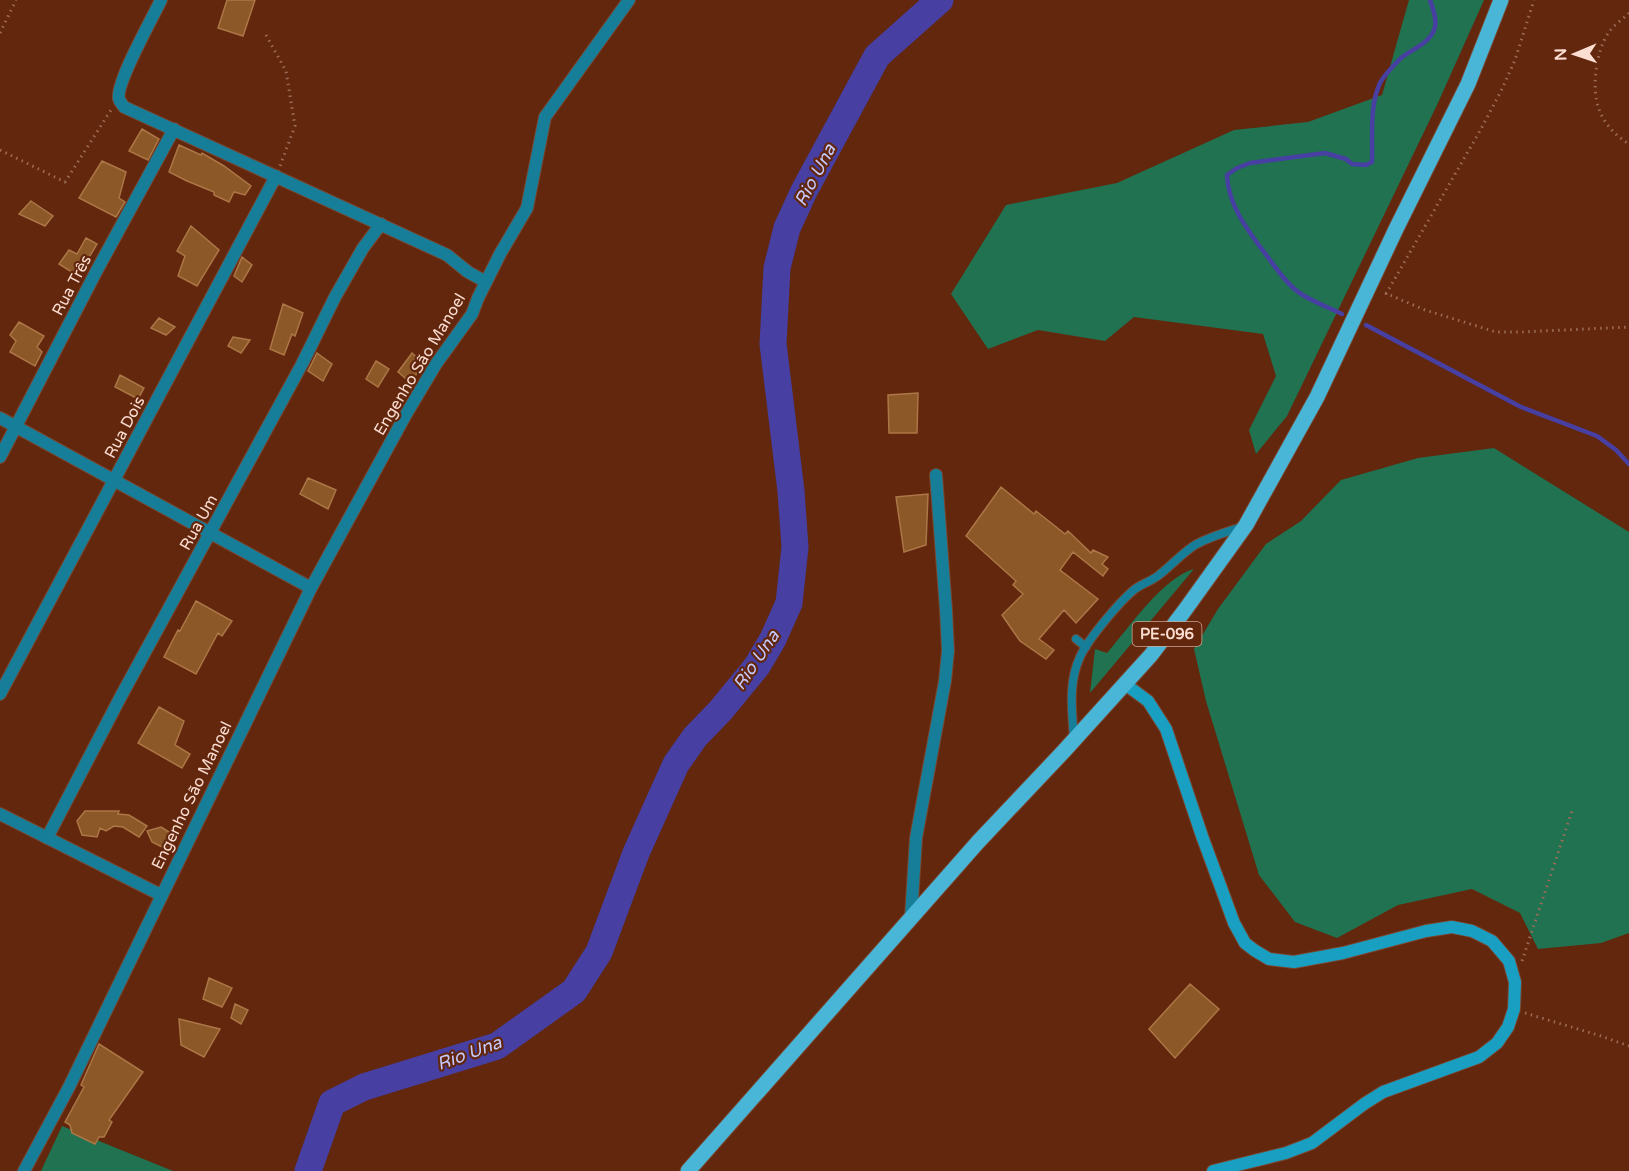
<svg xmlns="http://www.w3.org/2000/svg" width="1629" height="1171" font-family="'Varela Round',sans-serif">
  <rect width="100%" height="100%" fill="#62270d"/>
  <path fill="#217250" d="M1409,0H1484L1437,105L1287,416L1256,454L1249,430L1276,376L1263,334L1134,317L1105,341L1038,330L988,349L951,294L1006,205L1117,183L1234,130L1308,122L1382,95Z
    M1494,448L1629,532V933L1601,943L1538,949L1520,913L1472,889L1398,905L1337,938L1295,922L1259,875L1206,701L1194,649L1218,609L1266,544L1301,521L1341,480L1418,458Z
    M1194,569L1090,693L1095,649L1107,653C1128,629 1163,577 1194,569Z
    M62,1126L173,1171H41Z"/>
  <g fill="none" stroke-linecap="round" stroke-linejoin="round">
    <path stroke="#473fa1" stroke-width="4.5" d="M1342,314C1328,307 1308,300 1297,291C1285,282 1276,268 1267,256C1249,232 1228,206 1227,175L1237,168L1250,163L1325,153L1346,159L1352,164L1366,165L1372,162C1373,136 1369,107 1380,83C1384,75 1394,65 1401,58C1412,49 1431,43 1435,27C1437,19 1433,8 1430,0
      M1366,325L1521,407L1597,436L1616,450L1629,464"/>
    <path stroke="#473fa1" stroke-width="27" d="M308,1171L332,1103L364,1087L497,1046L574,991L599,952L636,853L676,764L695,737L721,710L757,666L773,639L789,603L795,547L791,491L773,344L777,268L787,228L804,191L877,56L940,0"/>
  </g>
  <path fill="#8c5827" stroke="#ac7646" stroke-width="1.5" d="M227,0H255L243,36L218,28Z
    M142,129L159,139L148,160L129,151Z
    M179,145L201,155L202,153L224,166L251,186L245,195L234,192L229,202L214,195V192L187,181L169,172Z
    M102,161L126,172L119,198L125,202L116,217L79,198Z
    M31,201L53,216L45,226L19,214Z
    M191,226L219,250L197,286L178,276L185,256L177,251Z
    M86,238L97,244L78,276L59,264L69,250L77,254Z
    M242,257L252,265L242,282L234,276Z
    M283,304L303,313L295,336L292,334L284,355L270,349Z
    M159,318L175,327L166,335L151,328Z
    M19,322L44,336L37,347L42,352L35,366L10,352L16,341L10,335Z
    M233,337L250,340L241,353L228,346Z
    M317,353L332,364L323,381L308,371Z
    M412,353L423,363L411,383L398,372Z
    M376,361L389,369L378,387L366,379Z
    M120,375L144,388L138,399L115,387Z
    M918,393L917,433H889L888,395Z
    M308,478L336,490L328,509L300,494Z
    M1001,487L1034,514L1036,511L1065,534L1068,531L1091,553L1093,550L1108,557L1102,564L1108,569L1103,576L1073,552L1060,570L1098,599L1076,623L1064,610L1039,639L1054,650L1046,659L1020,641L1002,615L1023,594L1013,585L1016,581L966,536Z
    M928,494L926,545L904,552L896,497Z
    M196,601L232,621L222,636L218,633L196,674L164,657L178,630L180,631Z
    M159,707L184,721L175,745L190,754L182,768L138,743Z
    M85,811H119L118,814L129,815L147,826L139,837L123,827L114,826L106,831L100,828L97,837L82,835L77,821Z
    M161,827L177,837L168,850L152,842L147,831Z
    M209,978L232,988L222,1007L203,999Z
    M1190,984L1219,1009L1175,1058L1149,1029Z
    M235,1004L248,1010L241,1024L231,1018Z
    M179,1019L220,1029L204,1057L181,1045Z
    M99,1044L143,1072L109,1120L112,1122L104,1137H99L95,1144L72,1133L70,1125L65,1122L84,1087L81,1085Z"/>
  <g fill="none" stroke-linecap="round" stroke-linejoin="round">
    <g stroke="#7a442d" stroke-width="10">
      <path id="lane" d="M1076,639L1086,647
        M1074,739C1072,712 1068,682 1080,657C1088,639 1120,601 1135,589C1143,583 1152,581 1159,575C1171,566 1182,553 1195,545C1209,537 1226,532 1242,527"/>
    </g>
    <g stroke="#7a442d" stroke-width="14">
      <path id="street" d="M161,0C153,17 115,84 119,99C120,102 122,104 124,107L447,255L468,272L486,282
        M0,418L311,588
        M0,457L97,270L174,129
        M0,694L276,176
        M0,814L161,895
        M47,838L120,698L302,364L335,297L363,248L381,224
        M911,917L916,838L945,681L948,651L946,610L936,475
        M24,1171L69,1087L311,588L405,416L436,364L472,314L478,298L500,254L527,208L545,117L629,0"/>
    </g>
    <g stroke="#7a442d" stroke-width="14">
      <path id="secondary" d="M1125,684L1148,701L1166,729L1202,836L1234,923L1245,943L1254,950L1269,959L1294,962L1343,953L1426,931L1452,927L1472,931L1492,941L1509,961L1515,982L1514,1009L1508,1027L1497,1043L1479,1057L1383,1092L1364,1104L1312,1143L1286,1153L1213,1171"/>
    </g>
    <g stroke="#7a442d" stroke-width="17">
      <path id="primary" d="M688,1171L978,842L1064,751L1151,655L1185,610L1246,525L1317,397L1396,229L1468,84L1501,0"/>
    </g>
    <path stroke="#9c6c58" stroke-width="3" stroke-dasharray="1.5 4.5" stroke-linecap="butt" d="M1629,13C1623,19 1614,25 1609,32C1596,50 1591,89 1599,109C1604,124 1616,136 1629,144
      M0,33L16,0
      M266,35L286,71L295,126L280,166
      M0,150L65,182L111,110
      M1385,293L1425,310L1496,332H1521L1629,327
      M1386,294L1481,129L1502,89L1515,60L1534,0
      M1522,961L1572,811
      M1525,1013L1601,1036L1629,1046"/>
    <use href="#lane" stroke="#177e99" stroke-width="8"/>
    <use href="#street" stroke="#177e99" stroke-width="12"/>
    <use href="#secondary" stroke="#189fc2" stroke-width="12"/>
    <use href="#primary" stroke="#49b6d7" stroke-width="15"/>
  </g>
  <g text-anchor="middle" stroke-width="4.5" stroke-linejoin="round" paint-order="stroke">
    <rect fill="#62270d" stroke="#cda697" stroke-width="1.5" x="1132.5" y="622" width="69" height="24" rx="4.5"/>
    <g font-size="15" font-weight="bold" fill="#fbddd2">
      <text x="1167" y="639">PE-096</text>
    </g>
    <g font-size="16" fill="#fbddd2" stroke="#62270d">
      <text transform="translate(71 285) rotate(-62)" y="6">Rua Três</text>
      <text transform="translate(419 364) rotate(-59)" y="6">Engenho São Manoel</text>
      <text transform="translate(124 427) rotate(-62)" y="6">Rua Dois</text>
      <text transform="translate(198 522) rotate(-61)" y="6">Rua Um</text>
      <text transform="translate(191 795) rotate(-64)" y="6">Engenho São Manoel</text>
    </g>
    <g font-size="18" font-style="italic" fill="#c6caff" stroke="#62270d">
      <text transform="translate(815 175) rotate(-62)" y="6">Rio Una</text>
      <text transform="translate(756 660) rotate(-56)" y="6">Rio Una</text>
      <text transform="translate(469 1053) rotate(-20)" y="6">Rio Una</text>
    </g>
  </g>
  <g transform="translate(1575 54) rotate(268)" stroke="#62270d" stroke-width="4.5" paint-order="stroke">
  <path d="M0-4.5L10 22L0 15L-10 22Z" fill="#fbddd2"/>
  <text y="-9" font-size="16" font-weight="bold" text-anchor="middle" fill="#fbddd2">N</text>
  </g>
</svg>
